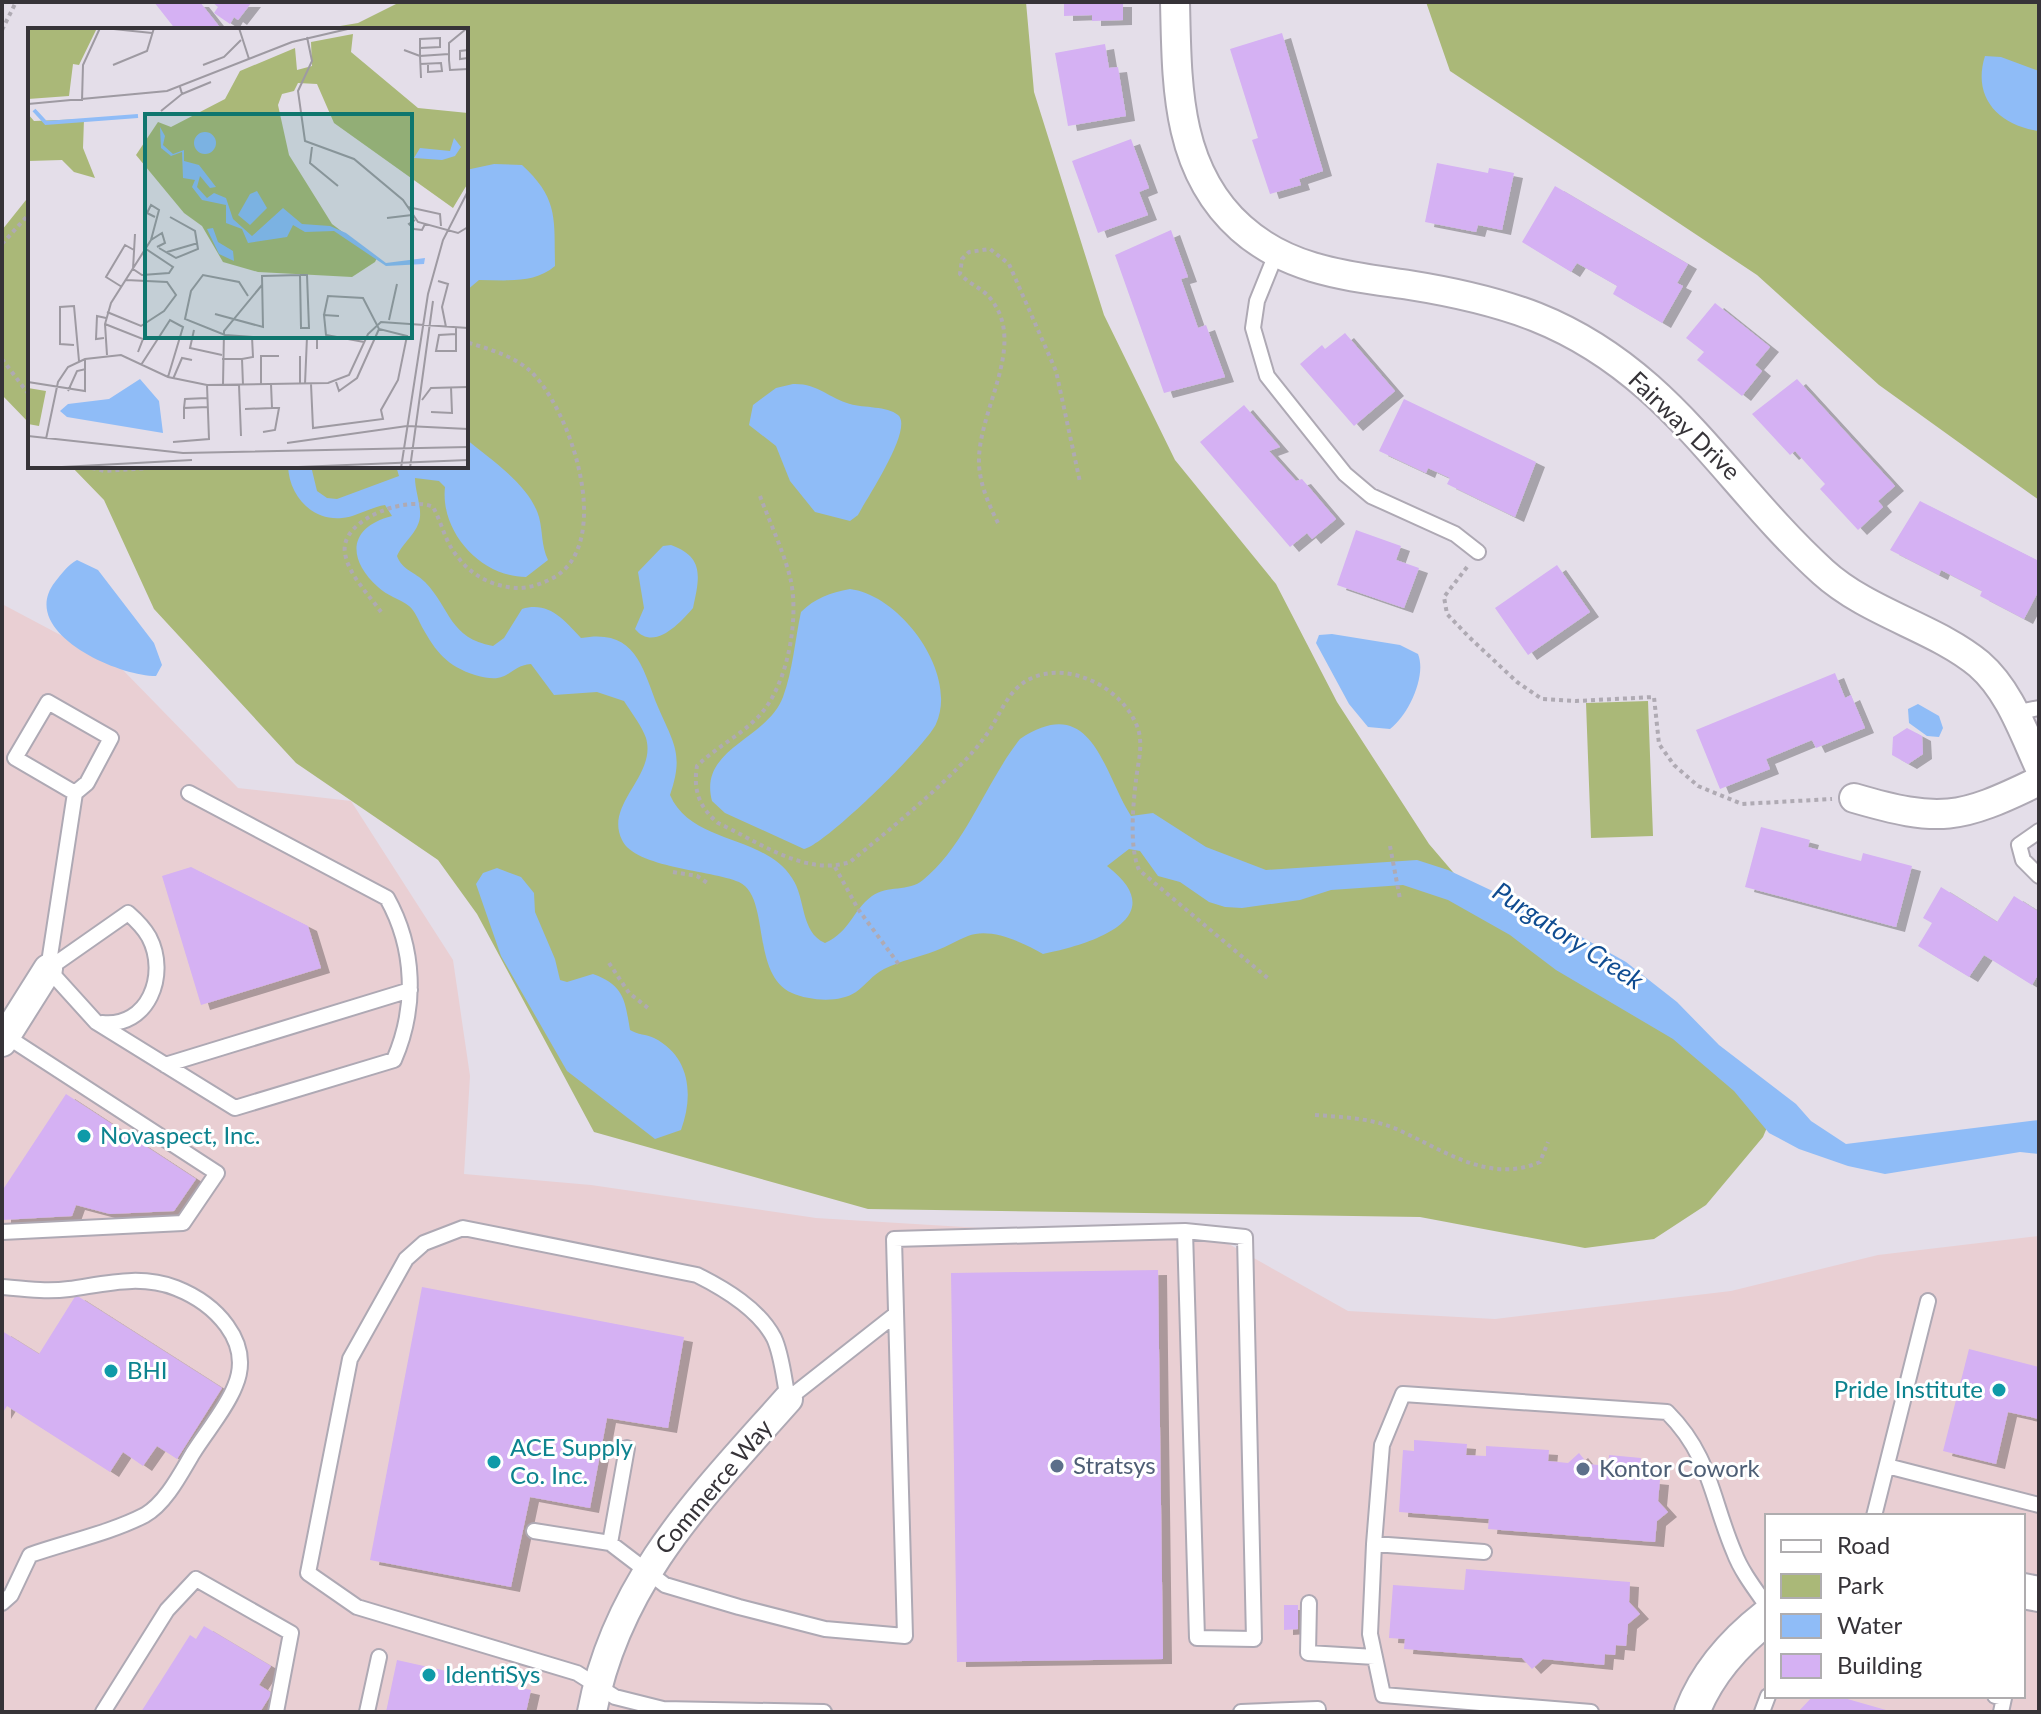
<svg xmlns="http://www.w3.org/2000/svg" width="2041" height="1714" font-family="Lato,sans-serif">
  <defs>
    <filter id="shadow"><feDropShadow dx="9" dy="5" stdDeviation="0" flood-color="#0004"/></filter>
  </defs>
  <rect width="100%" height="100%" fill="#e4dee9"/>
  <path fill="#e9cfd3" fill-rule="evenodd" d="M2,604L119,666L238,788L351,801L453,960L470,1076L464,1174L591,1185L816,1218L1227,1243L1348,1311L1495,1319L1731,1291L1878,1255L2039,1236V1712H2ZM1767,1516H2023V1696H1767Z"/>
  <path fill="#aab878" d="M400,2H1026L1034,92L1104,315L1175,460L1276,584L1337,702L1429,844L1470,892L1776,1106L1763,1137L1706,1205L1654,1239L1585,1248L1420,1217L868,1209L594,1132L477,914L438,860L296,763L154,609L104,500L71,466H466V30H316L358,23Z
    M1426,2H2039V500L1879,385L1757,275L1450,71Z
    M30,195V424L2,395V230Z
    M1648,701L1653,836L1591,838L1586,703Z"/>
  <path fill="#8fbcf7" d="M1985,56L2001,57L2039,71V131C1998,125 1972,97 1985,56Z
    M494,164L522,165C559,199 554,219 555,266C534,284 506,280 479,280L466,291V170Z
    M793,384C817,383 829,398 850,404C864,408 887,406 898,415C914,428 867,498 858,515L850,521L815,512L790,481L776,446L749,425L753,405L776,388Z
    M466,439C490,459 530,485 539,517C543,532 541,545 548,560L526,577C481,577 440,532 445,487L439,481L415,478C415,490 421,505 420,517C418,533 403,542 397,556C402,570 415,572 425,582C451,609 449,638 493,646L504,638L522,609C549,601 564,620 581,638C636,628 642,667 658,707C674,744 684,754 670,795C692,845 764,834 792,878C806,898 800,932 825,943C851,931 851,912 872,896C887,885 909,892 923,880C966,845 986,782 1020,739C1092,691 1103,772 1131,816L1153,813L1206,847L1266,870L1417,860L1448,870L1537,912L1626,962L1677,1002L1719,1045L1796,1104L1811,1121L1846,1144L2039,1120V1154L2020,1152L1885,1174L1848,1166L1799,1149L1769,1133L1734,1091L1673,1039L1556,970L1510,935L1448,900L1403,885L1331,890L1300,900L1242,908L1225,907L1209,902L1180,882L1158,876L1140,851L1129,849L1107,866C1176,919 1088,945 1043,954C1024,943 991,927 968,936C957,940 947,947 935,951C919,957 900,961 884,969C872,975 866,985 856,992C840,1003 810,1001 792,993C750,974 771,897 739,882C711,870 635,868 622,840C604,804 657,776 646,738C642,726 631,712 624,701L597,692L554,695L531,664C507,666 511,686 475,675C447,666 436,652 422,627C419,621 415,611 409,606C400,599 387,596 378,587C346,558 349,527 392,516L385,505C371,507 356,517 342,518C311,521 289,495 288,466H311L317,491L327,498L337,499L399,476L396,466H466Z
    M671,545C704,557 700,576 693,608C680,623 654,652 635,629L644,608L638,572L663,546Z
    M77,560L98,570L154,643L162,665L156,676C116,676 17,631 55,582C62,573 68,565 77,560Z
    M850,589C900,595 959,673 936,724C926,746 824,846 804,849L725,813L712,801C698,748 767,740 783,697C793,670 795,639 801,612C815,598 830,593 850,589Z
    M1332,634L1400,645L1418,654C1427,676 1408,716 1390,729L1368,727L1349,704L1316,643L1319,635Z
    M1918,704L1939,716L1943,728L1939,737L1927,736L1909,723L1908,709Z
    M497,868L521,877L534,893L535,912L555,959L560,980L567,982L593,974C624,985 625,1000 630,1030C638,1035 646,1034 654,1038C690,1056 694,1095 681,1130L655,1139L567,1071L501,956L476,884L483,873Z"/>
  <path fill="#d5b1f3" filter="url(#shadow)" d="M154,2H200L222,30H176Z
    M212,2H252L238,20L234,17L230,24L214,13L218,7Z
    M1064,2H1123V20L1092,21V15L1064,16Z
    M1282,33L1323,171L1299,179L1301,185L1270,194L1252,140L1258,138L1230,49Z
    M1105,44L1109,68L1118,67L1126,116L1068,126L1055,53Z
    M1131,139L1149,188L1139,192L1148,215L1098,233L1072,161Z
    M1437,163L1488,173L1489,168L1514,173L1502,230L1478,225L1476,232L1425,222Z
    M1555,186L1688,264L1677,283L1683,286L1662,323L1613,294L1617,286L1577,263L1571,272L1522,242Z
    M1171,230L1188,277L1181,279L1198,328L1206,325L1225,377L1164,393L1115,255Z
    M1715,303L1770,347L1755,365L1762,371L1742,396L1697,360L1704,352L1686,338Z
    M1345,333L1395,391L1354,426L1300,364L1322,345L1325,349Z
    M1797,379L1895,486L1878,501L1883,507L1858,530L1820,489L1825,484L1795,451L1790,455L1752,414Z
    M1404,399L1536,462L1515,517L1447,484L1450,478L1428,468L1426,473L1379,451Z
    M1244,405L1280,447L1269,451L1296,481L1302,479L1336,519L1312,539L1307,533L1290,547L1200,442Z
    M1920,501L2039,561V590L2024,619L1980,596L1982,591L1941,570L1939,575L1890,550Z
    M1356,530L1401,546L1396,560L1419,568L1404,608L1337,585Z
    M1557,565L1590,612L1528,655L1495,608Z
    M1835,673L1845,698L1851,695L1865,728L1816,748L1812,740L1766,759L1770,769L1720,789L1696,730Z
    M1907,728L1922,736L1923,754L1908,764L1892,755L1893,737Z
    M1761,827L1810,840L1808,847L1861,861L1863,853L1912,866L1896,927L1745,887Z
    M191,867L308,926L321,968L201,1005L162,876Z
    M1941,887L1997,922L2014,896L2039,912V973L2032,985L1984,955L1969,977L1918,946L1932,923L1923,918Z
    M66,1094L196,1179L174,1211L110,1214L76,1205L72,1216L2,1220V1191Z
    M1158,1270L1163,1659L957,1662L951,1273Z
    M422,1287L684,1337L668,1428L607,1418L590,1508L530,1497L511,1587L370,1560Z
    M76,1295L222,1388L177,1459L157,1446L143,1466L123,1452L110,1472L7,1406L2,1414V1331L39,1354Z
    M1969,1349L2039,1367V1419L2008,1412L1996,1464L1943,1451Z
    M1414,1440L1467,1444L1466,1455L1486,1456V1446L1549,1450L1548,1461L1568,1463L1579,1453L1588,1464L1608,1466L1609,1455L1641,1458L1640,1468L1650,1469V1479L1660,1480L1658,1501L1668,1512L1657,1521L1655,1542L1488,1529L1489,1519L1399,1512L1403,1450L1414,1451Z
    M1466,1569L1630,1582L1629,1602L1640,1614L1628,1624L1626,1646L1616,1645L1615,1655L1605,1654L1604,1665L1543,1659L1532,1669L1522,1658L1404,1649L1405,1639L1389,1638L1393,1585L1464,1590Z
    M1284,1605H1298V1629L1284,1630Z
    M204,1626L271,1666L259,1685L272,1693L260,1712H141L190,1635L196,1639Z
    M397,1660L531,1690L526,1712H386Z
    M1813,1696H1837L1893,1712H1798Z"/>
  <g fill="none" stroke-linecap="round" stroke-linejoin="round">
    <g stroke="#aea9b4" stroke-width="18">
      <path id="service" d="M1276,254L1257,301L1253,328L1267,376L1345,474L1371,496L1455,534L1478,552
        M2014,713L2039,708
        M2039,831L2019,845L2023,860L2039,876
        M48,969L96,1022L235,1108L394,1060C417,1007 415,948 387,898L189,793
        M48,969L75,793L87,783L111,738L48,702L15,758L75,793
        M48,969L128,913C136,920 144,928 149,937C169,975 148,1028 102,1023
        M165,1065L410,990
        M2,1232L183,1223L217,1173L6,1036
        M2,1287C24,1289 47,1292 69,1289C105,1284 140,1274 176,1288C214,1303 254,1341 235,1386C226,1409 206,1432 193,1453C181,1473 166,1503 145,1515C110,1533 67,1542 30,1555L11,1595L2,1603
        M1887,1466L2039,1505
        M1874,1516L1928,1301
        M534,1531L610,1543L665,1585L739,1607L825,1629L905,1636L894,1239L1185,1231L1197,1638L1254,1639L1245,1237L1185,1231
        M610,1543L627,1448
        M1374,1544L1382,1445L1403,1394L1667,1412C1711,1456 1711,1498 1734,1552C1741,1571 1755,1589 1767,1606
        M1484,1552L1374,1544L1370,1634L1383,1695L1591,1712
        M1309,1603L1308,1653L1375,1657
        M1995,1696L2004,1698L2001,1712
        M103,1712L167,1610L196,1579L291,1633L276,1712
        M367,1712L379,1657
        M824,1712L663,1709L615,1697L577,1673L357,1607L308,1573L350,1359L406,1259L424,1243L463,1228L697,1275C725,1289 759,1309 774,1338C782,1355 784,1380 788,1399L896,1314
        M1241,1712L1318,1709V1712
        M1762,1712L1768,1696"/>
    </g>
    <g stroke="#aea9b4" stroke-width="32">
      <path id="minor" d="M1175,2C1177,83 1175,169 1241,228C1289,271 1348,276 1409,285C1453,292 1495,301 1536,317C1669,370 1724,482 1823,572C1868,613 1936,628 1979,664C2009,690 2023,731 2039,766
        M1854,798C1940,823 1959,820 2039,781
        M2,1042L48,969
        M592,1712C617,1580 703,1495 788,1399"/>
    </g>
    <g stroke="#aea9b4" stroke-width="38">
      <path id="tertiary" d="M2023,1591L2039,1594
        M1692,1712C1707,1673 1735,1642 1767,1617"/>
    </g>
    <path stroke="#afaab3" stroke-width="4" stroke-dasharray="4 4" stroke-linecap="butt" d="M2,30L16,2
      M2,244L30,213
      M2,359L30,396
      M84,466L104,471L179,466
      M760,496C770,523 783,550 790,577C800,617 788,685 759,716C740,736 716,747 697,766C693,790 699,807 718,823C757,841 806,877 850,862C888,831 960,773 987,734C1001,714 1008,688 1032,678C1070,661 1122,688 1137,726C1144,744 1138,762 1136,780C1133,806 1129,846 1139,870L1270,980
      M998,523C989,505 980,485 979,464C977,412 1026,348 993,302C985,289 970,285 960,274L962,259L969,252L990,249L1009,264L1056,371L1080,482
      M1467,567L1444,597L1447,614L1469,637L1517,682L1542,699L1576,701L1654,697L1659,744L1674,765L1698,786L1742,804L1832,799
      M381,612C369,595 348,574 345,553C339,519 409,495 433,507C442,523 445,542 457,556C469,573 488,584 508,587C523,590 536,586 549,580C618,549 571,406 528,369C511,355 486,348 466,342
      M1390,846L1400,899
      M835,867L858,909L900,966
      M673,872L697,876L709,884
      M609,963L629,993L648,1008
      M1315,1115C1342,1117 1369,1118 1394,1128C1441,1148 1488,1185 1540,1162L1548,1142"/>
    <use href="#service" stroke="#fff" stroke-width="14"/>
    <use href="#minor" stroke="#fff" stroke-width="28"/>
    <use href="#tertiary" stroke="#fff" stroke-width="34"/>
  </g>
  <g fill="#0f9aa8" stroke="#fff" stroke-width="3">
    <circle cx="84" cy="1136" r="8"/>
    <circle cx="111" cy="1371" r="8"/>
    <circle cx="1999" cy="1390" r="8"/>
    <circle cx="494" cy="1462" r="8"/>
    <circle cx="429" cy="1675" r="8"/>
  </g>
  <g fill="#5c6f8a" stroke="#fff" stroke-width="3">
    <circle cx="1057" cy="1466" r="8"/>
    <circle cx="1583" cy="1469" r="8"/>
  </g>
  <g text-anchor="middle" stroke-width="6" stroke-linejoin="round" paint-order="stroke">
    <g font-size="24" fill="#363338" stroke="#fff">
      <text transform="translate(1684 426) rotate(44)" y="8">Fairway Drive</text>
      <text transform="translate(714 1487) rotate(-50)" y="8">Commerce Way</text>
    </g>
    <g font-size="24" fill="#0d838f" stroke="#fff" text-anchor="start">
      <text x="100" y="1144">Novaspect, Inc.</text>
      <text x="127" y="1379">BHI</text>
      <text x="1983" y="1398" text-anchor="end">Pride Institute</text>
      <text x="510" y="1456">ACE Supply<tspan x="510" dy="28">Co. Inc.</tspan></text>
      <text x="445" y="1683">IdentiSys</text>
    </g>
    <g font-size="24" fill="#4e5e75" stroke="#fff" text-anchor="start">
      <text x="1073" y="1474">Stratsys</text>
      <text x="1599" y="1477">Kontor Cowork</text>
    </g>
    <g font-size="26" font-style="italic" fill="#0f4c91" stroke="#fff">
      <text transform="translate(1568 936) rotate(33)" y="9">Purgatory Creek</text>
    </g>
  </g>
  <g transform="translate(28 28)">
    <rect width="440" height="440" fill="#e4dee9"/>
    <path d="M0,0H69L51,37L45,36L41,68L0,71ZM325,6L323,24L390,80L440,85V155L425,180L306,95L289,56L270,55L266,63L254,66L250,77L261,127L304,196L349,230L347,234L324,249L230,244L195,234L174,198L156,185L108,127L130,94L143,99L197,71L212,43L267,20L269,42L284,38L283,14ZM0,86L6,93L56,91L55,120L67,150L46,144L34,132L0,133ZM0,360L18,363L11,398L0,396Z" fill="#aab878"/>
    <path d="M132,99L137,108L135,117L145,126L156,122V133L171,137L188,159L182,160L172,148L169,159L179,170L186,165L198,170L205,191L224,208L255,180L274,196L302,198L318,205L358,235L397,230L396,236L358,238L306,203L277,204L265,197L259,209L220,215L214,201L198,195V177L174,172L164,159L167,152L155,150L154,124L143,128L133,120ZM166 115a11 11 0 1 1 22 0a11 11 0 1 1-22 0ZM426,110L433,119L427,128L414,132L386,130L392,120L422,123ZM229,163L239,180L222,197L210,187L222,166ZM185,200L190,214L205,223L206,233L191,226L179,201ZM112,351L131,373L135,405L39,389L32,383L40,376L81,371Z" fill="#8fbcf7"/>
    <path fill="none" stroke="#8fbcf7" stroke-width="4" d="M6,82L18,95L110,88"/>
    <path fill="none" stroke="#9e9aa2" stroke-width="2" d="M76,0L124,5M211,0L221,31M438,1L421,15V32L422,42L440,41M279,9L284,33L270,63L277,113L326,131L375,172L390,194L430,205L440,199M376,22L392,28V11L412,10V19L392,20M440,22L432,23V31L440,30M392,36L413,35L414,43L400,44V35M85,37L119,23L126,0M175,37L196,29L213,12M393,50L392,28L421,26M154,66L183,54M54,73L55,37L72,0M0,76L139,63L264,14L324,0M133,83L154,66L152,59M284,119L282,135L310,158M380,179L412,186L413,198M359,190L384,187M387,192L381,196L386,201L394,202L397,196M107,206L105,241L114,247L141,245L145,239L118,221M123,212L131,182L123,177L119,185L127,189M131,220L148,230L170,221L167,203L142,189M139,224L170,215M410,253L420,256L414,279L418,299M94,259L78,249L97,217L106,222M79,284L113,298L136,283L148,267L139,254L98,252M187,286L235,299L234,248L272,247L273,300H281L279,247H272M311,288L296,287L298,307L336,314M361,292L369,256M77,296L115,311L110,324M166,302L162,320L194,327M428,306L411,307L408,323H428V300M76,310L68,311L69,288L78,290M46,317L32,316V279L46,278L51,333M79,327L77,296L83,275L123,212L134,205L137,215L129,219M272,328V356M194,331H214L215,357M214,331L225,329L224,309L197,307L157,291L163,263L175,247L211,254L220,268M113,337L142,292L155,299L140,349M145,351L154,330L164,332M0,354L57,363V331M308,354L311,363L329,350L351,301M277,356L279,309H289V321M283,356L285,400L355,391L353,382L370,352L379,308L351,301L335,270L300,268L296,287M195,357L196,303L234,257M211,357L213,408M233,357V328H251M40,363L49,343L58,341M394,372L403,360L440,359M156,380L157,371L179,370M217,381L244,380L243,356M403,384L424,385L423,359M156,391V380L180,379M235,404L247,402L251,380H244M0,408L155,425L440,419M18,411L30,354L40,339L57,331L93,327L140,349L179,357L300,355L321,347L340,306L353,294L440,300M145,414L181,411L179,357M259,415L379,398L440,401M15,440L164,432M246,440L440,432M373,440L400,266L415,212L440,163M382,440L405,273"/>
    <path fill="#0f766e" fill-opacity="0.15" stroke="#0f766e" stroke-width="4" d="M117,86H384V310H117Z"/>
    <rect width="440" height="440" fill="none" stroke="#363338" stroke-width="4"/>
  </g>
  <rect width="2041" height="1714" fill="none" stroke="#363338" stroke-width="8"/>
  <rect x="1765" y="1514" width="260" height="184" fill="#ffffff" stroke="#afadaf" stroke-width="2"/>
  <rect x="1781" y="1540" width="40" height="12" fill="#ffffff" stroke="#afadaf" stroke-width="2"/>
  <text x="1837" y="1554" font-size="24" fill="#363338">Road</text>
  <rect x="1781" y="1574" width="40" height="24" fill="#aab878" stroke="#afadaf" stroke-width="2"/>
  <text x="1837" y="1594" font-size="24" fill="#363338">Park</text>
  <rect x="1781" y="1614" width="40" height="24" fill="#8fbcf7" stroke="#afadaf" stroke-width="2"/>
  <text x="1837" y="1634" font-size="24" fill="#363338">Water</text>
  <rect x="1781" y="1654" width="40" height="24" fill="#d5b1f3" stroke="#afadaf" stroke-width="2"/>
  <text x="1837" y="1674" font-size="24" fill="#363338">Building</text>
</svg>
